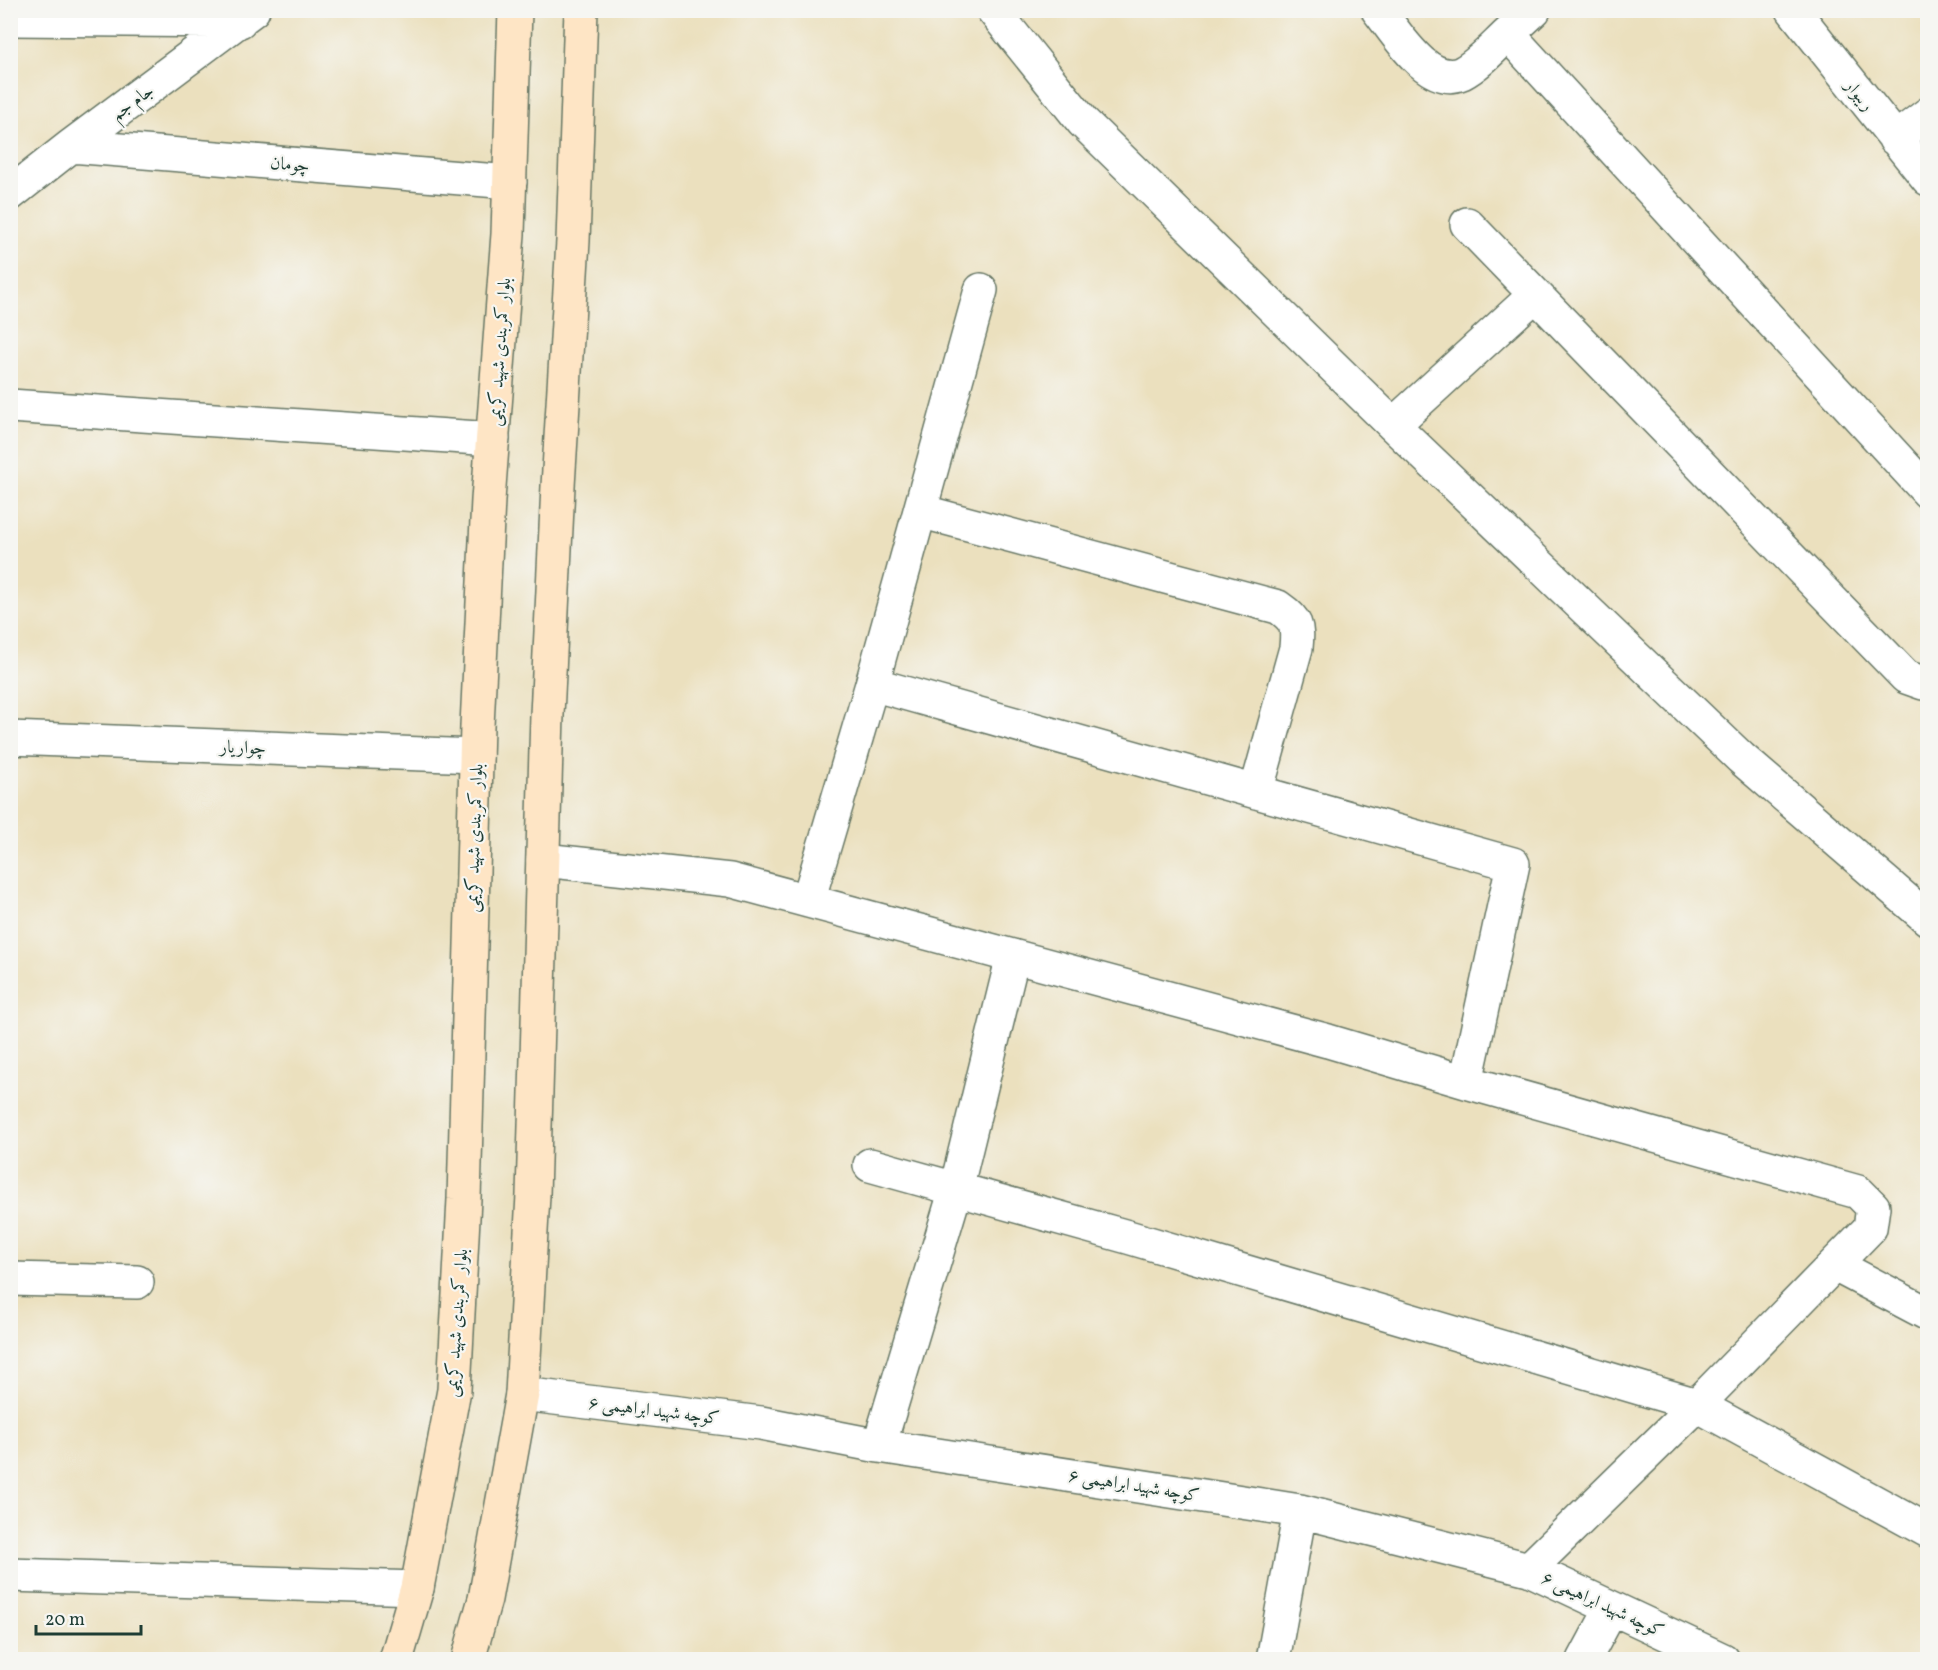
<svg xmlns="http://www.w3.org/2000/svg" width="1938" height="1670" font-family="Vollkorn,Amiri,serif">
  <rect width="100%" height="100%" fill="#f6f6f2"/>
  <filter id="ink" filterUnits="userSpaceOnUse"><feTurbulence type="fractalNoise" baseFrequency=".0167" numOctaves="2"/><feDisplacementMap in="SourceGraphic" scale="12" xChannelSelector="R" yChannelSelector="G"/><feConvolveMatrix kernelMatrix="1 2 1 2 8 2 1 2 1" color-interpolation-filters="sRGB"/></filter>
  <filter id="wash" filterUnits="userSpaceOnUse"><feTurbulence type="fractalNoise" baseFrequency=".008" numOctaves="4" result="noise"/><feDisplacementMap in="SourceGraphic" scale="24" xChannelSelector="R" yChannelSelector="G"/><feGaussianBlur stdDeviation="1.35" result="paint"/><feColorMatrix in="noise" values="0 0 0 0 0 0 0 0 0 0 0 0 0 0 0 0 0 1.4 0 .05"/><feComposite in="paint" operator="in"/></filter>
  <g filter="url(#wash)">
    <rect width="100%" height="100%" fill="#ebe0be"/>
  </g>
  <g filter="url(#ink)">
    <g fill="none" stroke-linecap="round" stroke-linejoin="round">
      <g stroke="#667664" stroke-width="36">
        <path id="street" d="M993,10L1083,122L1393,425L1741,758L1928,919
          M1378,10C1396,32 1428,88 1462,73C1479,64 1494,47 1508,34L1928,492
          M1793,10L1928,179
          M10,19L240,21
          M1508,34L1534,10
          M1895,139L1928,114
          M71,146L510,182
          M10,194L71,146L253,10
          M1467,224L1906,677L1923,683L1928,682
          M10,406L493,439
          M1393,425L1535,295
          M920,511L1278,607C1297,620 1298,626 1296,648L1256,792
          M872,684L1513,864L1466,1082
          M10,738L476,756
          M543,860L730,880L1328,1041L1466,1082L1858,1192L1873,1207L1870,1228L1697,1405L1529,1569
          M808,901L872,684L981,290
          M870,1165L1128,1237L1697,1405L1928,1531
          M1835,1265L1928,1314
          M10,1279L137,1282
          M522,1394L761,1423L879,1446L1300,1511L1529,1569L1723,1660
          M879,1446L956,1189L1013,956
          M10,1575L417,1588
          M1273,1660L1300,1511
          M1584,1660L1612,1608"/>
      </g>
      <g stroke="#667664" stroke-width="36">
        <path id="secondary" d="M396,1660L417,1588L454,1390L464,1199L477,726L488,500L508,234L515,10
          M468,1660L485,1599L522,1394L533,1195L547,715L558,486L573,241L581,10"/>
      </g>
      <use href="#street" stroke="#fff" stroke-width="33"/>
      <use href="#secondary" stroke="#fee5c5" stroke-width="33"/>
    </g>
  </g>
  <g text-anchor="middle" stroke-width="4.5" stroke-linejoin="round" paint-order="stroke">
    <g font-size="18" fill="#1f3d34" stroke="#f6f6f2">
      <text transform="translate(1860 95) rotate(51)" y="6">ریبوار</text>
      <text transform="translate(132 102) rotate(-36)" y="6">جام جم</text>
      <text transform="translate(290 164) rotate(5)" y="6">چومان</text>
      <text transform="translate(499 352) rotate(-86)" y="6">بلوار کمربندی شهید کریمی</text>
      <text transform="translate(243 747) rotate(2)" y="6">چواریار</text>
      <text transform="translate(474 838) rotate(-88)" y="6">بلوار کمربندی شهید کریمی</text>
      <text transform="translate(456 1323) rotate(-86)" y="6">بلوار کمربندی شهید کریمی</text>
      <text transform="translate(654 1410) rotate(7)" y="6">کوچه شهید ابراهیمی ۶</text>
      <text transform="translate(1134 1485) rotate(9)" y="6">کوچه شهید ابراهیمی ۶</text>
      <text transform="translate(1603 1604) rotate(25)" y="6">کوچه شهید ابراهیمی ۶</text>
    </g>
  </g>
  <rect width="1938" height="1670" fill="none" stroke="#f6f6f2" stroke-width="36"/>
  <path d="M36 1625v9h105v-9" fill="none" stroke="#1f3d34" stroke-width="3"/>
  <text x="45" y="1625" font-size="18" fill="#1f3d34" stroke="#f6f6f2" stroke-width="4.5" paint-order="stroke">20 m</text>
</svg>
